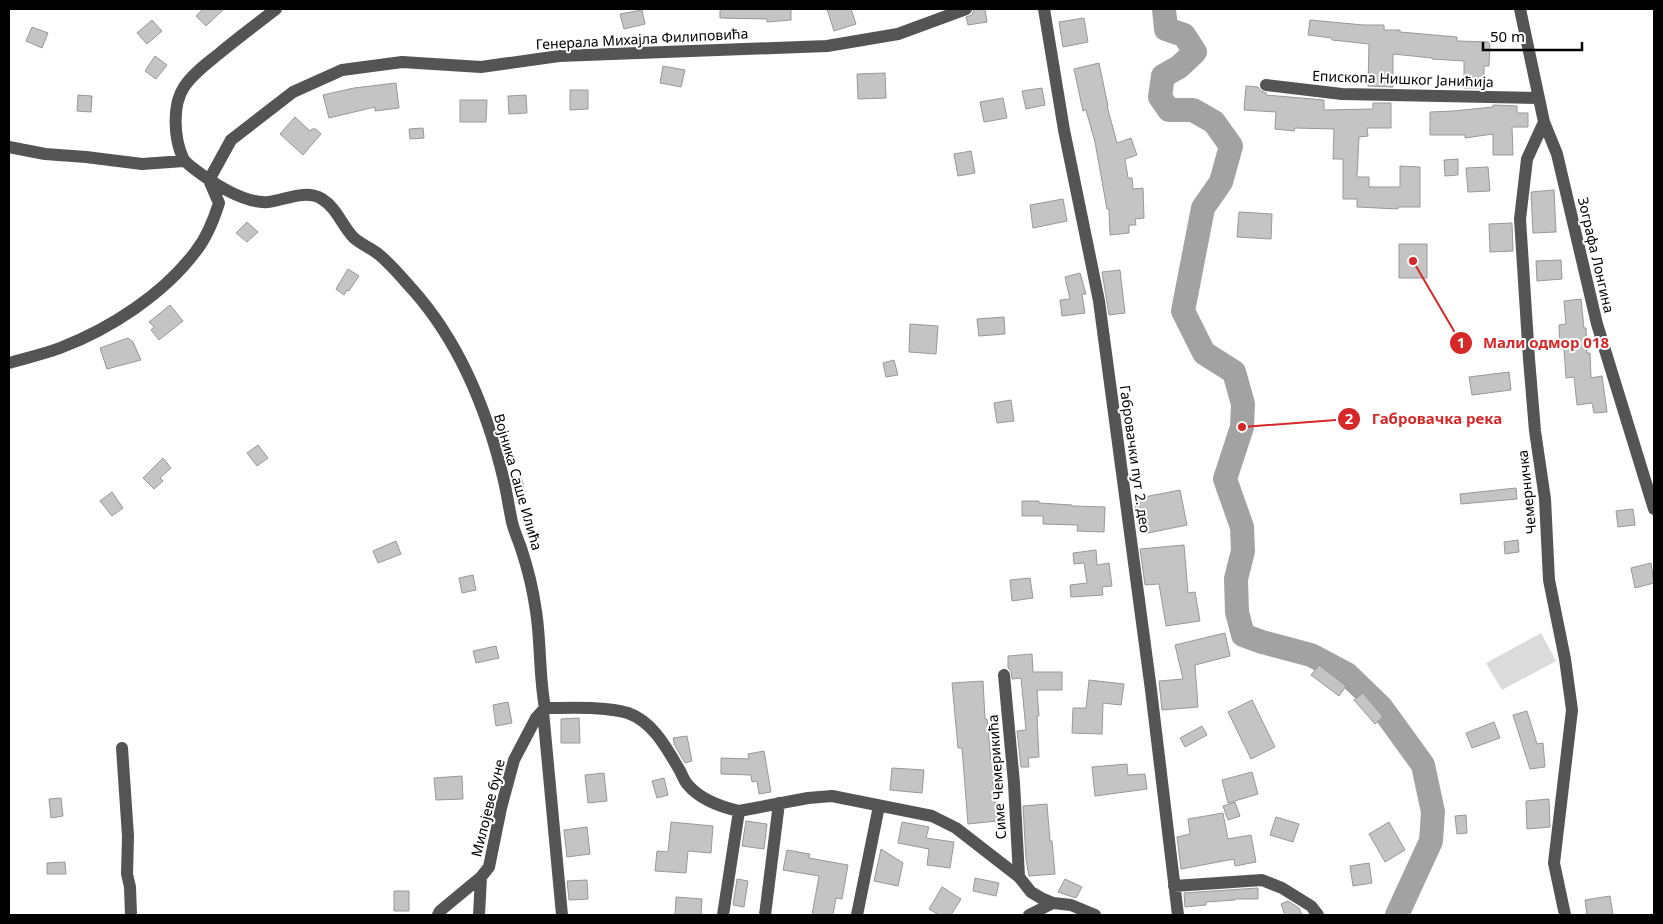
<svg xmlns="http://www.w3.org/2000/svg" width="1663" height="924" font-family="'Noto Sans',sans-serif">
  <rect width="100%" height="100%" fill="#fff"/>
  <path fill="#dbdbdb" d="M1541,633L1556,661L1502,690L1486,663Z"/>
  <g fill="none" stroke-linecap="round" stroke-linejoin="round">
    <path stroke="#a2a2a2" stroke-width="24" d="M1164,9L1166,29L1184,35L1195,52L1179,67L1163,76L1160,97L1169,110H1193L1214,122L1231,146L1221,182L1203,208L1183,311L1204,353L1234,372L1243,404L1242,427L1225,479L1242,527L1243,551L1236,579L1237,612L1243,635L1262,642L1311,655L1347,674L1381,707L1423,765L1433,812L1431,841L1397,915"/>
  </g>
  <path fill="#c4c4c4" stroke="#989898" d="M203,9H224L206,26L196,16Z
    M720,9H791V20L767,22V19L720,18Z
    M827,9H851L856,24L834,31Z
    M974,9H985L987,22L968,25L966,17L972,15Z
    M642,10L645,24L624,29L620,14Z
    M1084,18L1088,42L1063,47L1059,22Z
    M152,20L162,31L147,44L137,33Z
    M1310,20L1363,25H1384V30H1400V32L1457,37V41L1490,42L1489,66H1484V88H1464V61L1432,59V58L1393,54V87L1368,86L1369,44L1332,40V38L1308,35Z
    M32,27L48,33L42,48L26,41Z
    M155,56L167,65L156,79L145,71Z
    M1099,63L1108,106H1107L1117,143L1131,138L1137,155L1125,159L1128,178H1132L1133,189L1143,188L1144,218L1135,219L1136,225H1129V233L1110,235L1109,209H1107L1095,142L1086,110L1083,111L1074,69Z
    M663,66L685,70L681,87L660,83Z
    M885,73L886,98L858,99L857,74Z
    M396,83L399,108L375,111V107L329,118L323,95L354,88Z
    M1246,86L1258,87L1261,91L1266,93V95L1324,100V110L1373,109V103H1391V128H1367L1368,136L1359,137L1357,177H1369V187H1400V166L1420,167V207H1398V209L1357,207V199H1343V159H1333L1334,129L1295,128L1294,131L1275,129L1276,112L1244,110Z
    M1042,88L1045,105L1026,109L1022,91Z
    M570,90H588V109L570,110Z
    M78,95L92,96L91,112L77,111Z
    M526,95L527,113L509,114L508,96Z
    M1003,98L1007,118L984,122L980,102Z
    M460,100H487L486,122H460Z
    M1493,105L1517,106V113H1528V127H1512L1513,155H1493V134L1465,138V135H1430V112L1453,111L1493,107Z
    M295,117L310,131L312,129H316L321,134L303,155L280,134Z
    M423,128L424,138L410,139L409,129Z
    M971,151L975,173L958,176L954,154Z
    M1458,159V175L1445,176L1444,160Z
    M1488,167L1490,191L1468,192L1466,168Z
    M1554,190L1556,232L1533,233L1531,192Z
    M1063,199L1067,221L1033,228L1030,205Z
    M1239,212L1272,214L1271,239L1237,237Z
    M247,222L258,232L247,242L236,233Z
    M1512,223L1513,251L1490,252L1489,224Z
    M1399,244H1427V278H1399Z
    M1561,260L1562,279L1537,281L1536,261Z
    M348,269L359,276L349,291L347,290L344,295L336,289Z
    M1120,270L1125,313L1109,315L1102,272Z
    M1080,273L1086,294H1082L1085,313L1062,316L1060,300L1070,299L1065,277Z
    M1581,299L1584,328H1586L1587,353H1590L1591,378L1602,376L1607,412L1594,413L1592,403L1577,405L1574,377L1566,378L1564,349H1560L1559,325L1566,324L1564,301Z
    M170,305L183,321L159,340L151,330L154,327L149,322Z
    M1004,317L1005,334L979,336L977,319Z
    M910,324L938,326L936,354L909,352Z
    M128,338L133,342L141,360L107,369L100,348Z
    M894,360L898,375L886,377L883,363Z
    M1509,372L1511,390L1472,395L1469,377Z
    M1011,400L1014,421L997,423L994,403Z
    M258,445L268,458L257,466L247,453Z
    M163,458L171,468L160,478L163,481L154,489L143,478Z
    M521,477L524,487L514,489L512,479Z
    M1516,488L1517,499L1461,504L1460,494Z
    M1180,490L1187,525L1148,533H1140L1134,499Z
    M112,492L123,508L112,516L100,501Z
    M1022,501H1039V503L1072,505V506L1105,507L1104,532L1077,531L1078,525L1043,524V516H1022Z
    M1633,509L1635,525L1618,527L1616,511Z
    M1518,540L1519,552L1505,554L1504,542Z
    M396,541L401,554L378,563L373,551Z
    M1184,545L1188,593L1195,592L1200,621L1166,626L1159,584L1145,585L1140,549Z
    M1096,550L1097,565L1109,563L1112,586L1102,587L1103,595L1071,597L1070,585L1087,583L1084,563L1074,564L1073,553Z
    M1651,563L1654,583L1635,588L1631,568Z
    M473,575L476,590L462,593L459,578Z
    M1030,578L1033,598L1012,601L1010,580Z
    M1225,633L1230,656L1195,665L1198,707L1162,710L1159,681L1183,679L1175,645Z
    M496,646L499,658L476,663L473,651Z
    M1032,654L1033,672H1062V690H1037L1039,716H1037L1039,757L1028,758L1029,767H1021L1017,731L1026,730L1021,678L1012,679L1011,671L1008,668V656Z
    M1319,665L1346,686L1339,696L1311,675Z
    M1089,680L1124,684L1121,705L1103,703L1102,734L1072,733L1073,708H1086Z
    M983,681L985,719H987L991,760L999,759L1000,781H993L997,821L968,824L962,748H958L952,683Z
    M1363,693L1383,717L1375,724L1354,700Z
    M1252,700L1275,747L1251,759L1228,712Z
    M508,702L512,723L496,726L493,705Z
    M1527,711L1537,744L1543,743L1545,767L1530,769L1513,715Z
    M579,718L580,743H561V719Z
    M1494,722L1500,738L1472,748L1466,733Z
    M1202,726L1207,735L1185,747L1180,738Z
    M687,736L692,761L685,763L675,746L673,738Z
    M764,751L771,792L759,794L757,781L752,782L751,775L721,774V758L749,759L748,754Z
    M1127,764L1128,775L1145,774L1147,789L1095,796L1092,767Z
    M892,768L924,770L922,793L890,790Z
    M1252,772L1258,794L1228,803L1222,780Z
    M604,773L607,801L588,803L585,775Z
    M462,776L463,799L436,800L434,778Z
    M664,778L668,795L657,798L652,781Z
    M61,798L63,816L51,818L49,799Z
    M1549,799L1550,827L1527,829L1526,801Z
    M1235,802L1240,816L1228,820L1223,806Z
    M1047,804L1050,841H1052L1055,874L1029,876L1026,859L1023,806Z
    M1223,813L1228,839L1251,835L1256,862L1235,866L1234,859L1181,869L1177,837L1190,834L1188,819Z
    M1466,815L1467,833L1457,834L1455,816Z
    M1276,817L1299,824L1293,842L1270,835Z
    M746,821L767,824L764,849L742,846Z
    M671,822L713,826L711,853L688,851L686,873L655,871L657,851L668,852Z
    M902,822L929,827L926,838L954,842L950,868L927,865L929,849L898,843Z
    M1389,822L1405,850L1385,862L1369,834Z
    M587,827L590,854L567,857L564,830Z
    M881,849L903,863L898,886L874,881Z
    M787,850L810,854L809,858L848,865L842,899L836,898L833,915H812L819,876L783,870Z
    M65,862L66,874H47V863Z
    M1369,863L1372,883L1353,886L1350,866Z
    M975,878L999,883L996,896L973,891Z
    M737,879L748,881L744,907L733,905Z
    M1065,879L1082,887L1076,898L1058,892Z
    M587,880L588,899L569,900L567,881Z
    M942,887L961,899L951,915H939L929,909Z
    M1258,888V899H1234L1235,900L1206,902V905L1185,907L1184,893Z
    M394,891H409V911H394Z
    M1610,896L1613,915H1587L1585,900Z
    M676,897L702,899L701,915H675Z
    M1288,901L1299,908L1302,915H1285L1281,904Z"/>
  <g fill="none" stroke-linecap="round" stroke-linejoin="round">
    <path stroke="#545454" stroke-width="12" d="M276,9C258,23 239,37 221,52C209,62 193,73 184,87C172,105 174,139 183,158C185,162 189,165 193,168C211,182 244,204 268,202C285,200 305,189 322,199C337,208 342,226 354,238C361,244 370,248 377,253C390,263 402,278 413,290C460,343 488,413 504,481C507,494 509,508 512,522C514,531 518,539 521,548C528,569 533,590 536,611C541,643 539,676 545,708
      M1044,9L1064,130L1099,301L1151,690L1178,915
      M1520,9L1544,122L1557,154L1597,324L1654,509
      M1266,85L1342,94L1539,98
      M1544,122L1527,159L1520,219L1529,359L1535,431L1545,499L1549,580L1565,659L1572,710L1554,863L1565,915
      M9,147L45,154L86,157L142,164L184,161
      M209,180L231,140L293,92L342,70L402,62L481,67L559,56L827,46L898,34L966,9
      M9,363C26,358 44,354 60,348C110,329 164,294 196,251C207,237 214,219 219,203L209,180
      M1004,675L1014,783L1019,877
      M545,708C569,708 606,706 628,713C653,722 666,747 679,769C682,774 684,781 688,785C701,800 721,807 739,811L808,798L832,796L932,816L956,828L1019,877L1031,892L1041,898L1053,903L1071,905L1095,915
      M543,711L562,915
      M122,748L128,836L127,874L130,887L131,915
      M1174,886L1262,880L1282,888L1311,906L1318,915
      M438,915L440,911L481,877L489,867L501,808L514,760L536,718L545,708
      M479,915L481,877
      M723,915L739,811
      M765,915L779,803
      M857,915L879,806
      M1029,915L1053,903"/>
  </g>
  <g text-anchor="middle" stroke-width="4" stroke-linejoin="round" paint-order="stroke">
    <g font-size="14" fill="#000" stroke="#fff">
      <text transform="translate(642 39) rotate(-3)" y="5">Генерала Михајла Филиповића</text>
      <text transform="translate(1403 79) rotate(2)" y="5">Епископа Нишког Јанићија</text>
      <text transform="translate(1596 255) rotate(77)" y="5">Зографа Лонгина</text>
      <text transform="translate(1135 459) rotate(82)" y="5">Габровачки пут 2. део</text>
      <text transform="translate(518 482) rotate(74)" y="5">Војника Саше Илића</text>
      <text transform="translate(1527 492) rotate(-96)" y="5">Чемерничка</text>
      <text transform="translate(997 777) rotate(-94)" y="5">Симе Чемерикића</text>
      <text transform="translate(488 808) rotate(-76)" y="5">Милојеве буне</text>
    </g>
  </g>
  <path fill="none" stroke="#d62828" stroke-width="2" d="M1413 261L1461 343M1242 427L1349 419"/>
  <g fill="#d62828" stroke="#fff" stroke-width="2">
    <circle cx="1413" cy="261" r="5"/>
    <circle cx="1242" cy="427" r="5"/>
    <circle cx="1461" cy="343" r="12"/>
    <circle cx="1349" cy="419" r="12"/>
  </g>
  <g font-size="15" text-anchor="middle" font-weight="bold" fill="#fff">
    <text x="1461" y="348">1</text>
    <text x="1349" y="424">2</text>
  </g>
  <g font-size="15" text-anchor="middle" font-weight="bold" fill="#d62828" stroke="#fff" stroke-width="4" stroke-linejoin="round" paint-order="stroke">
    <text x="1546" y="348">Мали одмор 018</text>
    <text x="1437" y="424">Габровачка река</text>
  </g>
  <rect width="1663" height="924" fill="none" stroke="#000000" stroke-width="20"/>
  <path d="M1483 42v8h99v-8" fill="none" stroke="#000000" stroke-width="2.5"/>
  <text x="1490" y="42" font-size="15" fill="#000000" stroke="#ffffff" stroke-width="4" paint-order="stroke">50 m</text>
</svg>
